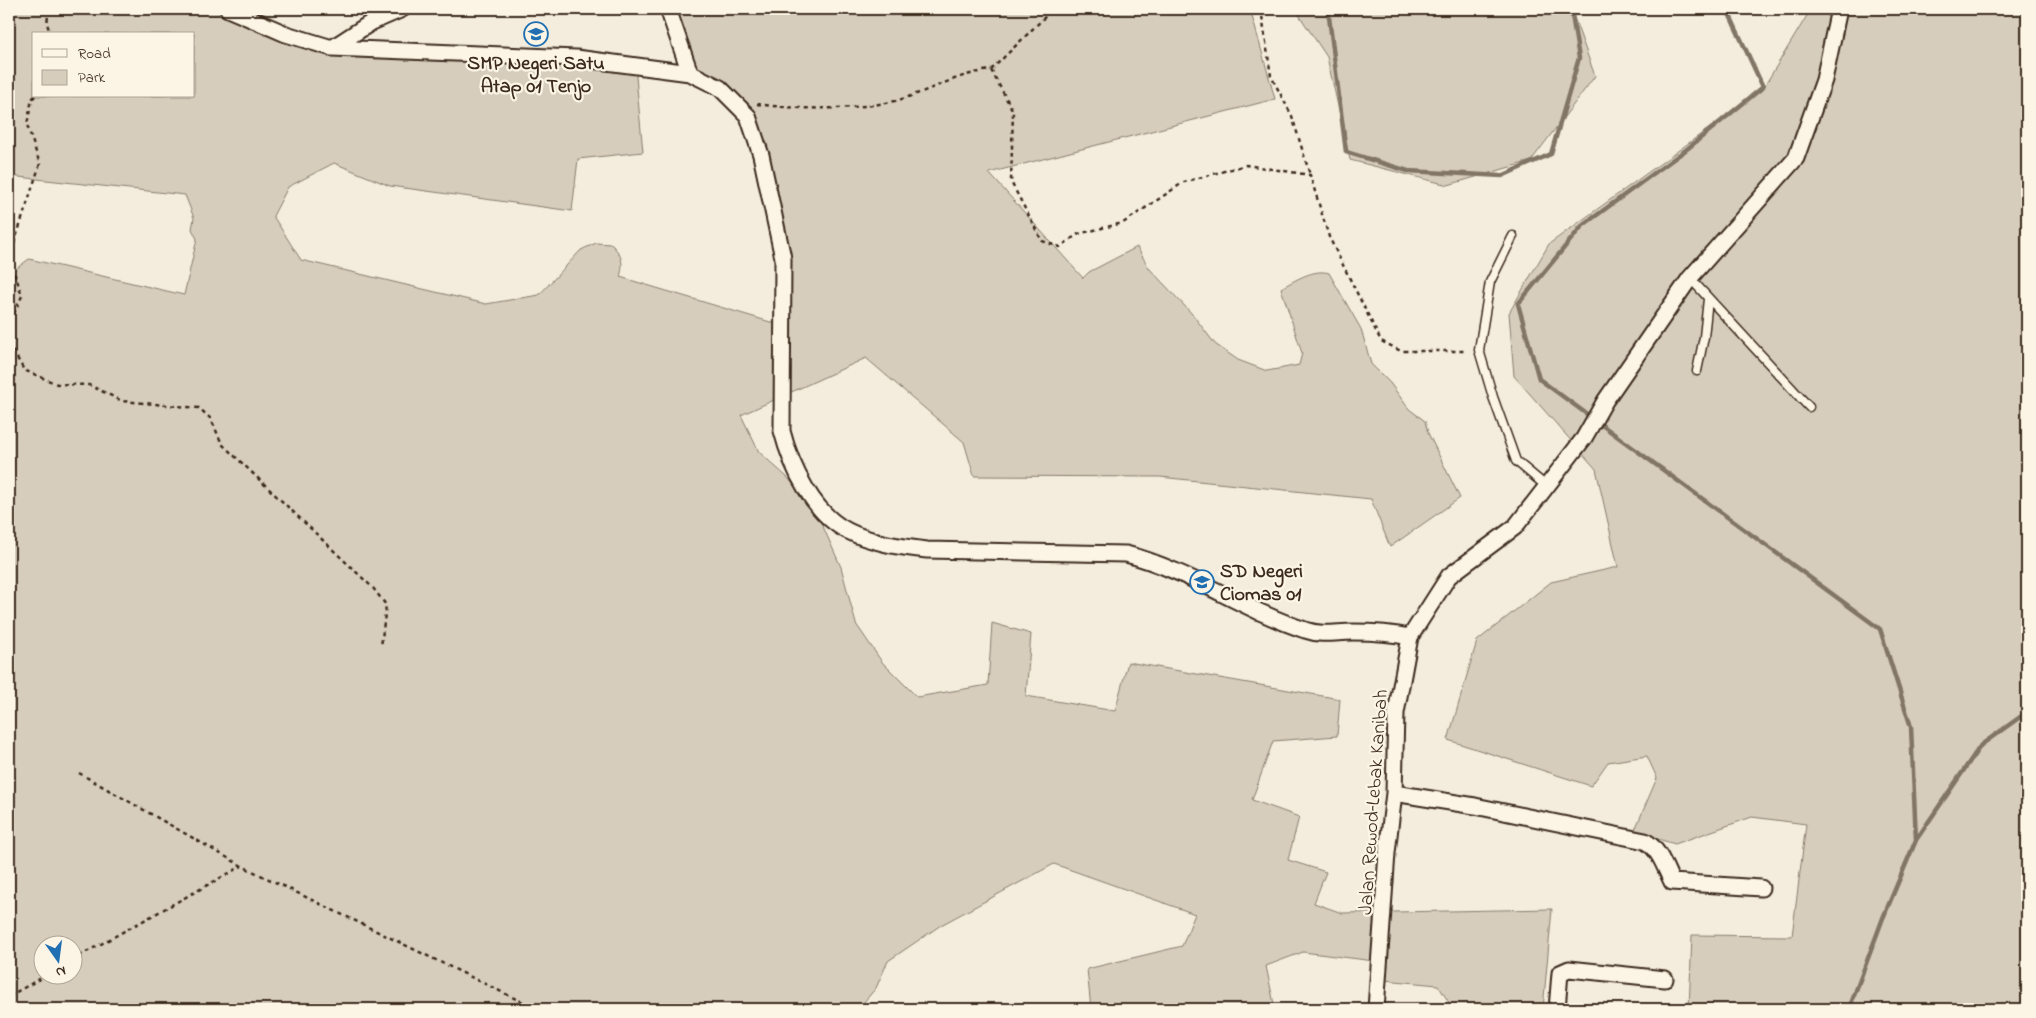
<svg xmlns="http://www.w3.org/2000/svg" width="2036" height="1018" font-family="'Indie Flower',sans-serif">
  <rect width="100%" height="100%" fill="#f4eddd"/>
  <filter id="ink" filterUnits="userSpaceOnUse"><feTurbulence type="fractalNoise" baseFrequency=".02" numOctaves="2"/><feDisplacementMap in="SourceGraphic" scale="10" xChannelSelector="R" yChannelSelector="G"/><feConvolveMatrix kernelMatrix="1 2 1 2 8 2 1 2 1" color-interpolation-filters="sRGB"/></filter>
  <g filter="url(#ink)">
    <path fill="#d6cdbd" stroke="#887c6e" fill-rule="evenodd" d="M9,9H273L261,14L320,43L635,66L643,152L578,159L572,211L390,186L334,163L288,187L273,216L301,260L486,304L539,295L581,250L596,243L611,244C622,255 624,262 620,277L777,324L779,281L772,165L748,108L691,73L671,9H1250L1275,99L989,173L1083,278L1089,272L1137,247L1149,268L1193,315L1215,344L1238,360L1267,371L1299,365L1302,353L1281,288C1294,281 1314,268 1329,273L1361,329L1371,364L1390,383L1409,409L1425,421L1428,433L1460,498L1390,547L1371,499L1160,477L974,476L964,442L866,358L741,415L759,452L787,477L816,511L841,567L856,624L882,662L917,697L988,685L992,623L1031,634L1026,696L1115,711L1128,662L1340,699L1337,736L1273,741L1252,800L1299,817L1288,860L1326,872L1314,903L1342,913L1552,909L1543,1009H1453L1438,985L1384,980L1374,961L1303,952L1266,966L1274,1004L1264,1009H1091L1087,969L1182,946L1195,914L1054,864L941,925L888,961L876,988L858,1009H798V1003L782,1009H9V274L29,259L184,295L197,239L192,229L194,218L185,195L9,176ZM34,34H194V96H34ZM42,946H72V976H42Z
      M1295,9H1571L1595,76L1531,161L1448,185L1350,160L1327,57Z
      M1811,9H2027V1009H1689L1692,935L1792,936L1806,824L1752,817L1675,844L1634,832L1657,778L1647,756L1608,762L1591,786L1448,740L1477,641L1551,582L1618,567L1596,469L1514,376L1509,313L1549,244L1762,90Z"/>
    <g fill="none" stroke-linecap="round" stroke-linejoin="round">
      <path stroke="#817466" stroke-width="4.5" d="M1328,9L1346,152L1408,171L1502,176L1551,154L1579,58L1571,9
        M1727,9L1763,87L1687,149L1582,226L1518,304L1539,379L1880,629L1911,727L1916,840
        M1849,1009L1883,918L1916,840L1981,745L2027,712"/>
      <g stroke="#3b2a1e" stroke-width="11">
        <path id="lane" d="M1513,236L1490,282L1479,350L1493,397L1516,461L1546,486
          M1690,278L1809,407
          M1697,371L1704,337L1708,299"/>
      </g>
      <g stroke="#3b2a1e" stroke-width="19">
        <path id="street" d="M228,9L286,34L332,48L576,58L690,73L720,88L748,116L761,155L783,258L782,431C791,466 813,514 848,531C872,543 901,547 927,550L1126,554C1189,570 1243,610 1305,630C1322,636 1336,632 1353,632C1373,632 1391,633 1410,637L1396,713L1394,793L1387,853L1376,1009
          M668,9L690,73
          M332,48L372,22L402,9
          M1410,637L1449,576L1515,527L1584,438L1605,401L1690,278L1796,158L1824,80L1839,9
          M1394,793L1475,806L1645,841C1660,850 1664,866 1672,882L1761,888
          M1557,1009L1560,973L1569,969L1665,979"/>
      </g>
      <path stroke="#3b2a1e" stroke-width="2.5" stroke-dasharray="4 4" stroke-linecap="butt" d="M49,9L47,23L50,34
        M1261,9L1271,76L1292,116L1310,175
        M991,70L1053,9
        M757,104C799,110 844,110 886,103C922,96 954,74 991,70L1013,111L1011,182L1042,241L1060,247L1078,234L1123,223L1184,182L1246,165L1310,175L1329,237L1381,341L1401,351H1467
        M9,259L40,164L27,125L32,99L35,96
        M9,267L16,277L22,296L9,324
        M9,344L24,370L57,384L89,385L122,401L199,408L211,419L222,444L373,588L386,605L381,647
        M79,773L242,866L537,1009
        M72,960L242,866
        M9,996L45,976"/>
      <use href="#lane" stroke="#fcf5e5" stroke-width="8"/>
      <use href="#street" stroke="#fcf5e5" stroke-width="15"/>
    </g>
  </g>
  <defs>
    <g id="school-ring" transform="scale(1.25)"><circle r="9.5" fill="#fcf5e5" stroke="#1f6fb2" stroke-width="1.5"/><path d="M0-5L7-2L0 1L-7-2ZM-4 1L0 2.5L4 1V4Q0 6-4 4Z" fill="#1f6fb2"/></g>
  </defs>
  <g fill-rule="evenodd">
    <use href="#school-ring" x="536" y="34"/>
    <use href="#school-ring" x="1202" y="582"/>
  </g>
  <g text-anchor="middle" stroke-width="4.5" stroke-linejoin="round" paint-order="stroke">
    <g font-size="20" font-weight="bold" fill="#3b2a1e" stroke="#fcf5e5">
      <text x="536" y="69">SMP Negeri Satu<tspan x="536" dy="23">Atap 01 Tenjo</tspan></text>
      <text x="1220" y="577" text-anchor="start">SD Negeri<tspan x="1220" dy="23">Ciomas 01</tspan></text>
    </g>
    <g font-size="20" fill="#3b2a1e" stroke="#fcf5e5">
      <text transform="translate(1372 802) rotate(-86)" y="7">Jalan Rewod–Lebak Kanibah</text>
    </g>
  </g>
  <rect width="2036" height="1018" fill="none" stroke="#fcf5e5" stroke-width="30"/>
  <rect x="15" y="15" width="2006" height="988" fill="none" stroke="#3b2a1e" stroke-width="2" filter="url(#ink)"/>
  <rect x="32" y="32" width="162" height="65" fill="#fcf5e5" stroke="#afa495"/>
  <rect x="42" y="49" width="25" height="8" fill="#fcf5e5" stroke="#afa495"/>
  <text x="78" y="58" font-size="15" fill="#3b2a1e">Road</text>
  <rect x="42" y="70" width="25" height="15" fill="#d6cdbd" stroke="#afa495"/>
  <text x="78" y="82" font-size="15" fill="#3b2a1e">Park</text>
  <g transform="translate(58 960) rotate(166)"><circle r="24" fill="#fcf5e5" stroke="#afa495"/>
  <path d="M0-4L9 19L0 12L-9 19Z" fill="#1f6fb2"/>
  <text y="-8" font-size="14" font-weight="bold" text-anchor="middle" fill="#3b2a1e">N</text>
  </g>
</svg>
